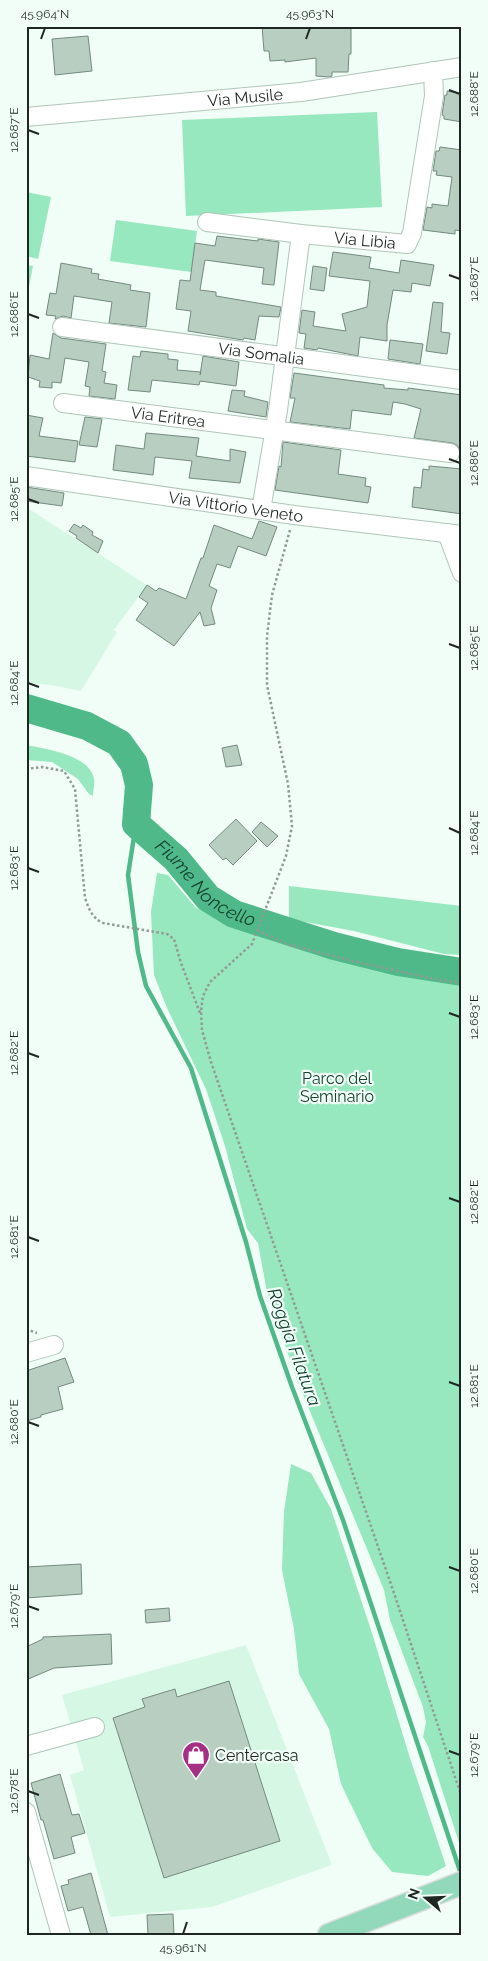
<svg xmlns="http://www.w3.org/2000/svg" width="488" height="1961" font-family="Raleway,sans-serif">
  <rect width="100%" height="100%" fill="#f0fef7"/>
  <path fill="#d7f7e5" d="M26,507L147,585L114,630L117,632L81,691L51,685L26,683Z
    M246,1645L332,1865L212,1907L110,1917L70,1775L84,1770L62,1695Z"/>
  <path fill="#97e7bf" d="M377,112L382,207L186,216L182,120Z
    M26,192L51,197L38,259L26,256Z
    M116,220L197,231L191,272L110,261Z
    M26,265L33,266L26,302Z
    M26,745C46,749 90,755 94,779C95,784 93,791 93,796L89,794L78,779L52,762L26,760Z
    M157,873L168,875L196,908L286,944L353,961L462,983V1852L428,1746L423,1737L426,1722L423,1707L390,1620L384,1590L297,1380L267,1292L258,1243L247,1229L225,1146L206,1089L167,1008L154,975L151,912Z
    M289,886L462,906V955L444,954L354,931L289,919Z
    M291,1464L311,1473L331,1509L372,1633L409,1755L446,1866L428,1876L392,1872L372,1848L341,1784L329,1729L299,1674L294,1629L282,1570L284,1512Z"/>
  <g fill="none" stroke-linecap="round" stroke-linejoin="round">
    <path stroke="#50b98a" stroke-width="4.5" d="M136,824L128,875L138,952L146,986L191,1068L246,1242L260,1296L292,1387L343,1520L462,1877"/>
    <path stroke="#50b98a" stroke-width="28" id="s1" d="M26,708L87,726L119,743L134,764L139,785L136,824L176,859L208,898L234,914L334,946L398,962L462,972"/>
  </g>
  <path fill="#b7cec1" stroke="#758a7f" d="M262,26H351V54H349L348,72H332V76L329,77L316,76V58L285,62V60L270,61L269,51H264Z
    M88,36L92,71L55,75L52,39Z
    M447,91L462,94V122L444,119V116L442,115L445,95H447Z
    M440,147L462,150V231L455,230V234L423,230L427,207L432,208V204L448,206L452,177L436,175L437,171H433L436,151H439Z
    M217,236L258,241V239L279,242L274,285L262,284L264,268L205,260L200,290L216,292V296L281,307L279,317L259,316L255,340L244,338L243,340L188,331L191,311L176,309L180,280L190,281L195,243L215,246Z
    M333,252L371,257L369,268L399,273L401,260L434,265L430,286L412,283L411,292L393,290L387,325V341L360,337L358,356L318,348L317,350L304,348L306,334L299,333L302,310L315,312L313,326L346,331L342,314L367,307L370,281L329,276Z
    M61,263L92,269L91,273L99,274L98,279L131,285L130,290L150,293L146,327L109,323L112,302L74,296L71,318L63,316L55,319L56,316L46,315L50,293L56,294Z
    M313,266L327,268L324,291L310,289Z
    M433,302L443,303L441,332L450,333L447,354L426,351Z
    M53,333L61,338L106,344L102,371L106,372L104,383L117,385L115,399L89,396L90,387L85,386L89,362L65,358L61,383L52,382V388L39,387L40,381L28,377L30,355L49,359Z
    M390,340L423,344L420,364L388,359Z
    M141,351L168,354V359L178,360L177,370L201,372L200,375L203,356L239,362L236,386L200,381L199,385L152,380L150,392L128,390L133,356L140,357Z
    M294,373L384,385V388L408,390V388L462,395V453L457,445L452,443L414,438L421,409L405,404L393,402L391,415L352,410L350,429L290,422L295,398H290Z
    M232,390L245,391L244,396L268,402L266,417L228,411Z
    M26,415L43,418L39,436L78,441L75,462L26,456Z
    M85,417L102,419L97,447L79,445Z
    M146,433L199,438L196,456L230,461V449L246,452L240,483L189,478L192,461L155,457L153,475L113,470L116,445L144,449Z
    M283,442L341,450L338,474L366,478L365,486L371,487L368,503L275,490L279,466L281,467Z
    M429,466L462,469V514L412,507L414,487L421,488L423,469L429,470Z
    M26,487L64,493L62,506L26,501Z
    M259,521L277,527L266,556L238,546L230,568L217,564L209,586L217,590L211,608L215,624L204,626L200,612L174,646L136,620L148,603L139,597L147,585L156,591L159,588L186,599L201,558H203L214,525L252,539Z
    M74,524L81,528L83,525L93,532L92,535L103,541L98,553L76,538L77,536L69,531Z
    M237,745L242,765L226,767L222,748Z
    M236,819L257,841L233,865L226,858L223,860L209,845Z
    M261,822L278,836L267,847L252,832Z
    M65,1358L74,1382L58,1387L63,1409L41,1415V1417L26,1421V1371Z
    M81,1564L82,1594L26,1598V1567Z
    M169,1608L170,1621L146,1623L145,1610Z
    M111,1634L112,1664L54,1668L26,1680V1647L43,1639V1637Z
    M229,1681L280,1841L164,1878L113,1718L145,1707L142,1699L175,1689L177,1697Z
    M60,1774L72,1815L79,1814L85,1833L71,1837L75,1853L54,1859L43,1820H41L31,1783Z
    M91,1873L108,1935H91L83,1907L68,1911L61,1886L69,1884L68,1880Z
    M173,1914L174,1935H148L147,1915Z"/>
  <g fill="none" stroke-linecap="round" stroke-linejoin="round">
    <g stroke="#afc5b9" stroke-width="20">
      <g id="minor">
        <path id="s2" d="M26,117L301,92L462,67"/>
        <path id="s3" d="M207,222L301,234L407,244L412,233L434,96L433,71"/>
        <path id="s4" d="M62,327L462,380"/>
        <path id="s5" d="M63,403L450,453"/>
        <path id="s6" d="M26,476L294,515L462,535"/>
        <path d="M261,510L278,410L301,234"/>
        <path d="M447,533L462,573"/>
        <path d="M26,1353L54,1345"/>
        <path d="M26,1746L95,1727"/>
        <path d="M26,1812L61,1935"/>
      </g>
    </g>
    <g stroke="#dbdcdc" stroke-width="25">
      <path id="major" d="M329,1935L462,1883"/>
    </g>
    <path stroke="#909b95" stroke-width="2.5" stroke-dasharray="2.5 2.5" stroke-linecap="butt" d="M290,530L272,595L267,636V685L288,784L292,826L286,856L252,944L210,982L203,996L201,1011L202,1030L211,1062L395,1596L462,1798
      M26,769L42,767L64,771L75,789L85,898C89,909 92,918 103,923L167,934L174,939L181,963L200,1013
      M257,930L286,944L353,961L439,980L462,983
      M26,1329L37,1333"/>
    <use href="#minor" stroke="#fff" stroke-width="18"/>
    <use href="#major" stroke="#91d9ba" stroke-width="22"/>
  </g>
  <path fill="none" stroke="#1e2722" stroke-width="2" d="M41,39L45,28M306,39L310,28M449,90L460,94M28,130L39,134M449,275L460,279M28,314L39,318M449,459L460,463M28,499L39,503M449,644L460,648M28,683L39,687M449,828L460,833M28,868L39,872M449,1013L460,1017M28,1053L39,1057M449,1198L460,1202M28,1237L39,1241M449,1382L460,1386M28,1422L39,1426M449,1567L460,1571M28,1606L39,1610M449,1751L460,1755M28,1791L39,1795M183,1934L187,1922"/>
  <defs>
    <g id="shop-pin" transform="scale(1.4375)"><path d="M0 17L-7.5 6A9.5 9.5 0 1 1 7.5 6Z" fill="#a62e84" stroke="#f0fef7"/><path d="M-5-2.5h2.3a2.7 3.5 0 0 1 5.4 0H5L5.5 6h-11ZM-1.5-2.5h3a1.5 2.3 0 0 0-3 0Z" fill="#fff"/></g>
  </defs>
  <g fill-rule="evenodd">
    <use href="#shop-pin" x="196" y="1755"/>
  </g>
  <g text-anchor="middle" stroke-width="4.5" stroke-linejoin="round" paint-order="stroke">
    <g font-size="16" fill="#1e2722" stroke="#f0fef7">
      <text dy="6" stroke="none"><textPath href="#s2" startOffset="220">Via Musile</textPath></text>
      <text dy="6" stroke="none"><textPath href="#s3" startOffset="159">Via Libia</textPath></text>
      <text dy="6" stroke="none"><textPath href="#s4" startOffset="201">Via Somalia</textPath></text>
      <text dy="6" stroke="none"><textPath href="#s5" startOffset="106">Via Eritrea</textPath></text>
      <text dy="6" stroke="none"><textPath href="#s6" startOffset="212">Via Vittorio Veneto</textPath></text>
    </g>
    <g font-size="16" fill="#174330" stroke="#f0fef7">
      <text x="337" y="1084">Parco del<tspan x="337" dy="18">Seminario</tspan></text>
    </g>
    <g font-size="16" fill="#1e2722" stroke="#f0fef7" text-anchor="start">
      <text x="215" y="1761">Centercasa</text>
    </g>
    <g font-size="18" font-style="italic" fill="#14412e" stroke="#f0fef7">
      <text dy="6" stroke="none"><textPath href="#s1" startOffset="279">Fiume Noncello</textPath></text>
      <text transform="translate(294 1347) rotate(70)" y="6">Roggia Filatura</text>
    </g>
  </g>
  <rect width="488" height="1961" fill="none" stroke="#f0fef7" stroke-width="55"/>
  <g transform="translate(426 1898) rotate(289)" stroke="#f0fef7" stroke-width="4" paint-order="stroke">
  <path d="M0-4L9 19L0 12L-9 19Z" fill="#1e2722"/>
  <text y="-8" font-size="14" font-weight="bold" text-anchor="middle" fill="#1e2722">N</text>
  </g>
  <rect x="28" y="28" width="432" height="1906" fill="none" stroke="#1e2722" stroke-width="2"/>
  <g font-size="12" text-anchor="middle" fill="#1e2722">
    <text x="45" y="18">45.964°N</text>
    <text x="310" y="18">45.963°N</text>
    <text transform="translate(474 94) rotate(-90)" y="4">12.688°E</text>
    <text transform="translate(14 130) rotate(-90)" y="4">12.687°E</text>
    <text transform="translate(474 279) rotate(-90)" y="4">12.687°E</text>
    <text transform="translate(14 314) rotate(-90)" y="4">12.686°E</text>
    <text transform="translate(474 463) rotate(-90)" y="4">12.686°E</text>
    <text transform="translate(14 499) rotate(-90)" y="4">12.685°E</text>
    <text transform="translate(474 648) rotate(-90)" y="4">12.685°E</text>
    <text transform="translate(14 683) rotate(-90)" y="4">12.684°E</text>
    <text transform="translate(474 833) rotate(-90)" y="4">12.684°E</text>
    <text transform="translate(14 868) rotate(-90)" y="4">12.683°E</text>
    <text transform="translate(474 1017) rotate(-90)" y="4">12.683°E</text>
    <text transform="translate(14 1053) rotate(-90)" y="4">12.682°E</text>
    <text transform="translate(474 1202) rotate(-90)" y="4">12.682°E</text>
    <text transform="translate(14 1237) rotate(-90)" y="4">12.681°E</text>
    <text transform="translate(474 1386) rotate(-90)" y="4">12.681°E</text>
    <text transform="translate(14 1422) rotate(-90)" y="4">12.680°E</text>
    <text transform="translate(474 1571) rotate(-90)" y="4">12.680°E</text>
    <text transform="translate(14 1606) rotate(-90)" y="4">12.679°E</text>
    <text transform="translate(474 1755) rotate(-90)" y="4">12.679°E</text>
    <text transform="translate(14 1791) rotate(-90)" y="4">12.678°E</text>
    <text x="183" y="1952">45.961°N</text>
  </g>
</svg>
